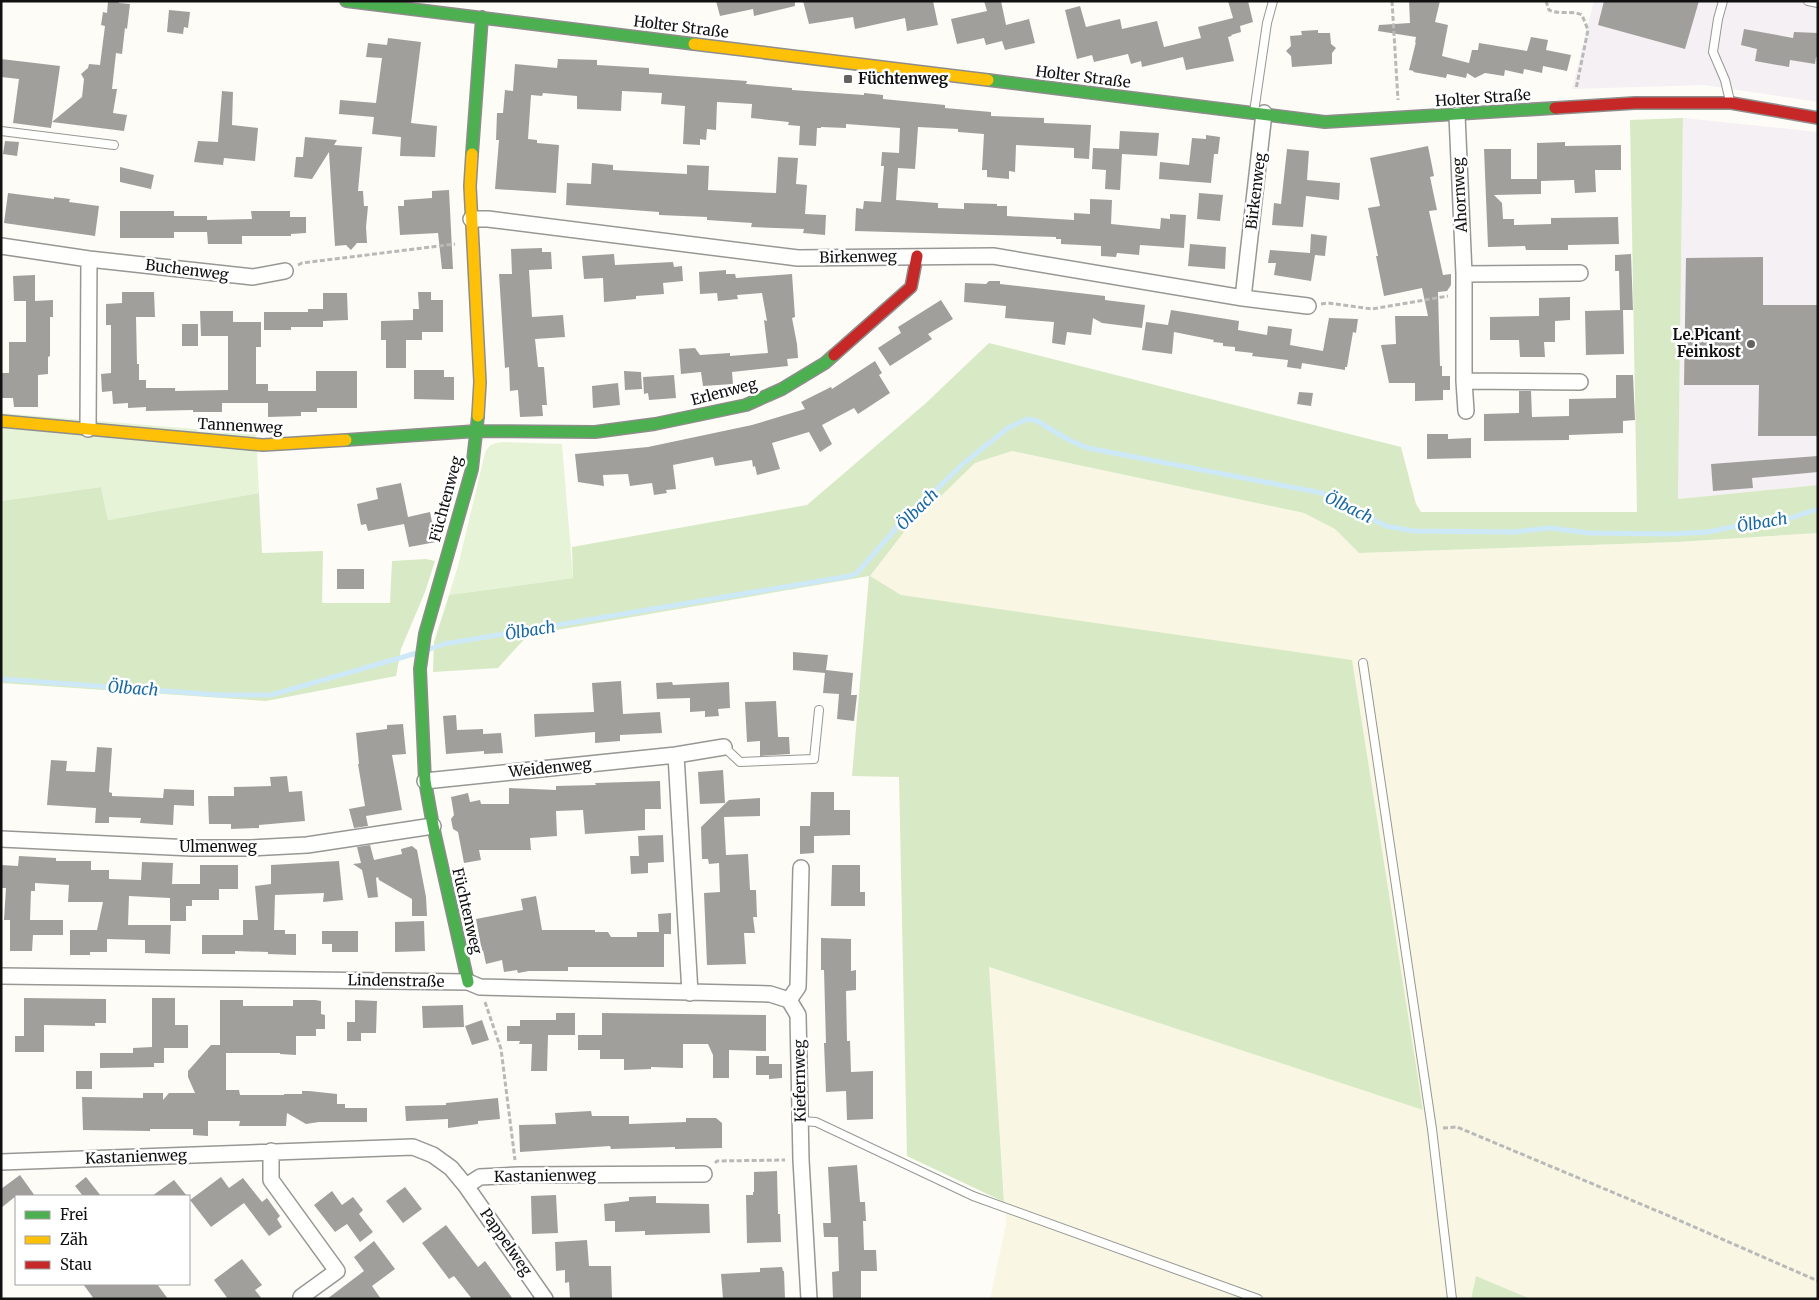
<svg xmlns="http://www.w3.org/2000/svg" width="1819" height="1300" font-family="Merriweather,serif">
  <rect width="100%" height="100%" fill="#fdfcf7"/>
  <path fill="#f5f0f3" d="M1594,1H1818V102L1704,85L1572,89Z
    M1683,118L1818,132V485L1678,499Z"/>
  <path fill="#f9f7e4" d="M1012,451L1304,513L1335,529L1359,553L1678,542L1818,533V1299H1531L1476,1276L1471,1299H990L1006,1224L988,967L1423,1109L901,595L869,576L904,532L975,463Z"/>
  <path fill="#e7f3d7" d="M1,413L256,434L259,493L108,520L101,487L1,501Z
    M503,442L562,444L573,578L449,595L458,566L485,453C489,444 494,443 503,442Z"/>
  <path fill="#d8eac5" d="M1683,118L1678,499L1818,485V533L1678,542L1359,553L1335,529L1304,513L1012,451L975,463L904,532L870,576L901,595L1352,660L1423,1110L989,967L1004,1202L907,1156L899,777L852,776L869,576L528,635L498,668L433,672L434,642L449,595L573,578L572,547L807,505L926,403L989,343L1401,447L1416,504L1421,512H1637L1630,120Z
    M101,487L108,520L259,493L262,553L323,551L322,603H390L392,561L426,559L435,561L425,592L401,649L396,676L266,701L1,683V501Z
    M1476,1276L1531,1299H1471Z"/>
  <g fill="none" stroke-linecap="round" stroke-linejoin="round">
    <path stroke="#cde8f7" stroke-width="5" d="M427,650L444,644L850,576L857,573L898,526L964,463L1008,428L1027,419L1037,421L1069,440L1088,448L1322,493L1386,526L1414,531L1513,532L1550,528L1589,533L1672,534L1708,532L1766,520H1785L1818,509
      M1,679L221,695H271L417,653"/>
  </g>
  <path fill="#a19f9c" d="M108,1H118L119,3L130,4L127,29L125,28L122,54L116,53L112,89H117L113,113L127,115L124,131L52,122L51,128L13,123L19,79L1,77V59L60,66L52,122L82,97L84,79L81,74L88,68L89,64L100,65L105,26L101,25L103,12L107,13Z
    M716,1H795V6L754,16L753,9L720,16Z
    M803,1H933L938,25L907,31L905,18L855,29L853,17L809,24Z
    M984,1H1001L1006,25L1029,19L1035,43L1005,50L1002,41L986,45L984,38L957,44L951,19L987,11Z
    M1228,1H1248L1253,22L1240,26L1241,32L1231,35L1232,36L1228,37L1234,61L1186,70L1183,57L1142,67L1141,61L1131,64L1128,54L1094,62L1092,55L1077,59L1065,10L1080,6L1086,27L1120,19L1122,29L1157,21L1164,47L1201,38L1198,27L1233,18Z
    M1409,1H1440L1435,22L1448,25L1442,56L1469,63L1472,50H1478L1479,43L1527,51L1531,37L1548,40L1546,50L1571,55L1567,71L1543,66L1542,73L1524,69L1523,74L1505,70L1504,76L1485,73L1475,78L1467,73L1466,78L1447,74L1446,78L1413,72L1414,71L1409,70L1416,42L1415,43L1416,37L1378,31L1379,25L1410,23Z
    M1604,1H1699L1685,49L1598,25Z
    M169,10L190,12L188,28L184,27L183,34L167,32Z
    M1744,29L1793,38L1794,32L1818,33V57H1816L1815,64L1790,60L1789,67L1755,61L1757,49L1741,45Z
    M1318,30V33H1330L1331,44L1336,48L1332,53V64L1292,67L1291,56L1286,51L1291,46L1290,36L1302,35L1301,31Z
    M388,38L421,42L411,123L437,126L435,157L400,156L401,137L372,134L374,117L339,114L340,100L376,103L382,58L366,57L368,43L387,45Z
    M558,59L597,60V65L649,68V74L747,81L746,84L792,88V90L864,95V93L883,95V99L945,105V108L991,112V116L1044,118V123L1091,125L1089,159L1074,158V148L1016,145L1015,172L1009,171V179L987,177V170H982L984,134L958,132V129L918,127L915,169L898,168L896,200L938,203V208L964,209V203L997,204V206H1007V216L1074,220V213L1090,214V199L1112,200L1111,224L1160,229L1161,218L1170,219V214L1186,215L1184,248L1140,245L1139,255L1117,253L1116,257L1101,256V246L1061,244V239H1056V237L855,231L856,208L863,209L864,201L881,202L884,166H881L882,152L899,153L900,128L846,124V128L821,127V128H817L816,146L799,145L800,126L788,125L789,122L751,118L752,104L717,102L716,130L707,129L706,140L700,139V145L683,144L685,106L661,104L662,93L622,91L621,111L577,109V96L543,93L542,96L531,95L528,139L537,140V143L559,145L556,193L495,189L499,140H496L497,113H503L505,90L513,91L515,64L557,68Z
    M222,91L233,92L232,125L258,128L255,161L224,158L223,165L194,162L198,141L218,142Z
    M1120,131L1159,133L1157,156L1122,154L1120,190L1105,189L1106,170L1092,169L1093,148L1119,149Z
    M1206,135L1220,137L1218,154H1214L1211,183L1159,179L1160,162L1189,165L1192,138L1206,139Z
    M305,137L337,140L334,145L362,147L358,191H363L364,206H368L366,227L367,243H357L351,250L346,245L335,246L329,152L312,179L294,177L296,157H303Z
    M5,141L19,142L17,156L3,154Z
    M1565,142V146L1621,145V170H1595L1596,192L1575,193L1574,180L1541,181V194L1494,195L1502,203L1503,219H1514V225L1551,224V218L1618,217L1619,244L1568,245V250H1526L1525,246L1488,247L1484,149H1511V179H1537V143Z
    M1428,146L1434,176L1430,177L1437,210L1429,211L1443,275L1451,274V285L1447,291L1438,292L1440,366H1442V376H1450V390H1443V400L1415,401V383H1389L1381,345L1396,344L1395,316H1428L1422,288L1384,296L1376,256H1378L1368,208L1380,206L1370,158Z
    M1287,149L1309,151L1307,180L1340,183L1339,200L1306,196L1303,227L1272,225L1274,203L1281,204Z
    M778,157L798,158L796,184L807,185L805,214L826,215L825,235L803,233L804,229L751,227L752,223L707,220V217L659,215V212L566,205L567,183L591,184L592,163L613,165V170L687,174V165L709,166L708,190L776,193Z
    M120,167L154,175L151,189L120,182Z
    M449,190L453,269H442L438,233L400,235L398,206H404V200L432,198V191Z
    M8,193L54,199V197L70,199L69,202L99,206L95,236L4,223Z
    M1199,193L1223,195L1220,221L1197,219Z
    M120,211H174V216H207V220L252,219L251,211H290V217H306V233L291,234V236H242V244H208L207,232H174V238H120Z
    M1311,234L1327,236L1325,256L1315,255L1311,281L1274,275L1276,263H1268L1270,250L1310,253Z
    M1190,244L1226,247L1225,269L1188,266Z
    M542,248V252H551L552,269L529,270L532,317L563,315L565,337L535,339L538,367H544L547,405H542L543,416L520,417L518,390L510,391L509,367L505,368L499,274H512L511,249Z
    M614,254L615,265L673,262L674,267L682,266L683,281L663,283L664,294L636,296V299L604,302L603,278L584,279L582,256Z
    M1631,254L1633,310H1620L1619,271H1615V255Z
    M1763,257V305H1818V436H1758L1759,385H1684L1686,258Z
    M726,270V274H735L736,278L792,274L795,317L792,318L797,344L798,358L787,359L788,366L732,372L733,384L703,386L701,372L681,374L679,349L695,348L700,355L730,353V356L768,353L764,320L767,321L762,293L737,295L738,299L718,301L717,293L700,294L699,272Z
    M35,275V301L53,300V317H50V356L48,357V374L38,375V407H14L13,398H1V373H9V342H26V301H14L13,276Z
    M989,281H1000V284L1105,296V300L1145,305L1142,328L1102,323L1093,318L1091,335L1067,332L1065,345L1052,343L1054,322L1005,318L1006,306L964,302L965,283L986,284Z
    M122,292H154L155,317H136L137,364H139V380H146V388H175V391L228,390V336H201L200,311H233V322H261V347H256V384H268V391H316V371H357V408H317V412H301V416L268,417V403H222V412H193V410L146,411V407L128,408V403L113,404L112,391L102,392L101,374L111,373V325H106V304L122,303Z
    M418,292H431V300H443V332H422V340H406V368H386V340H381V321L413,320V309H419Z
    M323,293H347L348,320L323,321Z
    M1570,297V320L1555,321V342H1544L1545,357H1520L1519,340H1490V317L1539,316V298Z
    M941,300L953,319L928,334L932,339L890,366L878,348L901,333L898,327Z
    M308,309H323V327H291V330H264V312H308Z
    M1171,310L1239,321L1238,330L1267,335L1268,326L1292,329L1290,345L1323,351L1329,318L1358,319L1356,333L1353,332L1347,367H1345V370L1302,363L1301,369L1287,367L1288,360L1252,356L1253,353L1235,351V347L1223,346V343L1213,342L1214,340L1174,332L1172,354L1142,350L1146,322L1168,325Z
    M1623,310L1624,354L1586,355L1585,311Z
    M182,324H198V346H182Z
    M875,361L882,373L879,375L890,393L858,414L854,408L822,425L832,444L820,452L809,432L772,443L780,469L757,475L755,466L753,467L752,460L715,466L713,457L673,465L676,489L666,490L667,493L654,495L652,483L630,486L628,474L603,475L604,486L578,482L575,454L648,447L752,425L805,409L801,402L831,387L832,389Z
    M414,370H444V377H454V400L414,399Z
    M624,371L641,372L642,389L625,390Z
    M674,375L676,398L649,400L648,393L644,394L643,377Z
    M1616,375H1633L1635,420L1623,421V433L1569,435V440L1484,441V414L1519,413V391H1531L1532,417L1569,416V399L1616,398Z
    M618,383L620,405L593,408L592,386Z
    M1299,392L1313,393L1311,406L1297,404Z
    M1427,434H1448V439L1471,438V458L1427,459Z
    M1818,456V472L1752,478L1753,488L1713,491L1711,464Z
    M401,483L408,517L430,512L436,542L409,547L404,524L368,531L366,524L361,525L357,504L378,499L376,488Z
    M337,569H364V589H337Z
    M793,652L828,655L826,670L853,673L851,695H857L854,721L837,719L839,694L823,693L825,673L793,670Z
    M621,681L623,714L660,712L662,733L620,735V741L595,743V732L535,737L534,714L594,712L592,683Z
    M672,682L673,685L729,682L730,708L718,709L719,716L705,717V711L690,712V698L657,699L656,683Z
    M776,701L778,737H789L790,754L760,756V741L747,742L745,702Z
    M456,715L457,730L483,729V734L501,733L503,753L484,754V751L446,754L443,716Z
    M403,724L406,754L392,755L402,810L366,816L368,826L354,828L349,809L365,806L358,764H359L356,733L387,729V725Z
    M97,747L112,748L109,792L112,793V796L163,798L164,789L194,790V806L174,805L173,825L140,823L141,818L109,817V823H95L96,808L47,805L51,760L67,761L66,771L95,772Z
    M723,770L725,803L700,804L698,772Z
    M287,776L289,792L302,791L305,821L259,825V828L231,829V824H209L208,796H234V787L271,786L270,777Z
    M660,781L661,809H645V830L585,834L583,810L556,811L557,836L530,838L531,850H479L481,860L464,863L458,832L453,829L451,819L454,815L451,797L468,793L470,802L480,800L481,804H509V788L556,790V786L596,785L595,783Z
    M811,792H834V810H850V835L814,836V853L800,854V826H810Z
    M760,798V816L724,817L726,855L748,854L750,890H756L757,917H753L755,933H744L746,964L707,965L704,893L720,892L719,863L709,864L708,859H702L701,827L729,800Z
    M663,835L664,862L648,863V873L631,874L630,856H639L638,836Z
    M370,845L374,860L402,854L401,849L412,846L417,850L426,897L427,916H412V899L379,880L378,877L376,878L378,897L368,898L362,870L353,864L361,863L357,847Z
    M19,856L56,858V861H91V870H109V879L141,880L142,862L173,863L172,884H200V865H238V889H219V900H192V906H186V921H170V898L129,896L128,925H171L170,954L145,953V940L107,939V952H90V955H70V930H97L103,902H68L69,885L35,883V891H31L30,920H63V935H33L32,951H10V920H4L6,888H1V865L18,866Z
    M339,861L343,900L323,902L324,893L275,895L274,930H285V934H296V955L268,954V952L235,951V954H202V935H243V920H258L255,886L271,884V865Z
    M832,865H860V892H865V906H831Z
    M536,896L542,930H595V932H608L611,937H637V932H659L658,914L671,913V934H664V967H568V971H529L518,973L517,970L504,972L502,960L486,964L483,950L482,951L476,919L523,910L521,899Z
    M424,921L425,951L395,952V922Z
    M322,931H358V952H332V944H322Z
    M821,938L851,939V971L856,970V990L846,991L847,1041H850L851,1072L873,1071V1119L847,1120L846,1091L826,1092L824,1043H826L824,970H821Z
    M24,998L106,999V1023H95V1026L44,1025V1052H15V1036H24Z
    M152,998H175V1025H188V1048H164V1063H154V1067L100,1068V1053H133V1048L152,1047Z
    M220,1000H243V1006H293V1000H315L321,1001V1014L325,1015V1029H316V1036H296V1055L280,1054V1053H226V1090H239L240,1095H284V1094H302V1091H309L337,1094V1104H345V1108H367V1122H319L306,1124L287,1113L286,1126H239L240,1121H208V1136L193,1135V1129H150V1131L83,1130L82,1097L143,1098V1093H163V1100L169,1093H195L188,1077V1071L211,1045H220Z
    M355,1000L377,1001L376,1033H361V1041H347V1022H355Z
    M463,1005L464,1027L423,1028L422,1006Z
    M556,1013H575V1035H548L547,1071H531L532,1044H519L520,1041H507V1026H520V1020H556Z
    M602,1013L766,1015V1051L729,1050V1078H713V1055L708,1044H683V1068L651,1067V1069L624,1070V1059H600V1050H578V1035H602Z
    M482,1020L489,1040L472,1045L465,1026Z
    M756,1056H769V1064H782V1078L769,1079V1075H756Z
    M76,1071H92V1089H76Z
    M498,1098L500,1119L478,1121V1124L448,1128V1119L406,1121L405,1106L446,1105V1103Z
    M591,1111L592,1116H629V1124L686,1122V1118H716L722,1123V1148L675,1149V1147L611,1149L610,1146L520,1152L519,1125L556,1124L555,1113Z
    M857,1165L860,1202H865L866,1221H863L864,1250H876L877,1271H861V1299H833L832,1272L839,1271L838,1237H824L823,1223H831L828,1167Z
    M777,1171L778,1214H780L781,1242L747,1243L746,1195H753V1192H754V1172Z
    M20,1175L35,1196H16L1,1208V1189Z
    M86,1177L101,1196H83L75,1186Z
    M221,1177L229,1188L243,1178L262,1202L267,1198L280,1216L277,1219L282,1227L269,1236L244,1203L211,1227L190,1200Z
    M174,1180L187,1196H152Z
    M405,1187L422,1209L403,1223L386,1201Z
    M332,1191L342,1205L353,1197L363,1210L359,1214L373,1232L360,1242L347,1224L335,1232L314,1205Z
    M556,1195L558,1233L532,1234L531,1196Z
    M656,1196V1203L709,1204L710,1233L645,1235V1231L615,1232V1221H605L604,1204L629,1201V1197Z
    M446,1225L478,1267L485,1261L513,1299H472L454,1276L449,1279L422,1243Z
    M587,1240L589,1266H611L612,1299H570L569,1282L565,1283V1270L556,1271L555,1242Z
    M374,1241L395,1269L372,1286L381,1299H327L364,1271L354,1257Z
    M242,1259L262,1285L255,1290L262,1299H228L214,1280Z
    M782,1267L783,1271H784L785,1299H723L721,1274L760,1272V1268Z
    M83,1284H157L168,1299H94Z"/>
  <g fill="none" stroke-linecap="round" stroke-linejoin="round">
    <g stroke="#979795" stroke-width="10">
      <path id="lane" d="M1723,1L1718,19L1713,52L1725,80L1730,101
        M1808,1L1818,3
        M1254,112L1267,23L1273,1
        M1,131L114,145
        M1363,663L1432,1129L1452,1299
        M724,747L740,762L814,759L819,710
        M801,1121L816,1122L973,1196L1258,1299"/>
    </g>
    <g stroke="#979795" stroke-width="18">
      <path id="street" d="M1457,115L1464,274V381L1466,411
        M471,219H488L798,258L993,256L1243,298L1308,306
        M1,246L89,259L253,277L285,271
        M1464,274L1580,273
        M1243,298L1264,113
        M1464,381L1580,382
        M88,429L89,259
        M676,755L690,993
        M425,781L676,755L724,747
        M1,839L192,848H251L307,845L433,826
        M1,976L468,982L480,987L770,994L789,1000
        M789,1000L798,1015L801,1160L809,1299
        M789,1000L798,987L801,868
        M271,1151V1180L337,1271L301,1297
        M1,1162L413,1147L433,1155L451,1168L466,1186L545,1299
        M466,1186L480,1177L518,1175L704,1174"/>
    </g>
    <g stroke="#8e8d8b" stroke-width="14">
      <path id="fast" d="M346,1L694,44
        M988,80L1325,122L1555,108
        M472,154L482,17
        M346,440L477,431L595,432L655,424L746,405L782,389L825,363L834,355
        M468,982L433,826L425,781L420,669L425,634L472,469L478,416"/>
    </g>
    <g stroke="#8e8d8b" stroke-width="14">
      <path id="slow" d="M694,44L988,80
        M472,154L470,186L480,382L478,416
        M1,421L263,445L346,440"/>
    </g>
    <g stroke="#8e8d8b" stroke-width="14">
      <path id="jam" d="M1555,108L1635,103H1731L1818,118
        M834,355L911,287L917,256"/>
    </g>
    <path stroke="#b9b9b8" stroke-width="3" stroke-dasharray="5 2.5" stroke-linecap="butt" d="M1392,1L1398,100
      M1546,1L1549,10C1559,15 1572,10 1582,15L1588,30L1576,89
      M298,265L302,263L455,244
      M1321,304L1328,303L1372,309L1448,296
      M485,1002L501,1049L515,1160
      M1443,1128L1457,1127L1674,1218L1818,1281
      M715,1163L717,1161L785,1160"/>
    <use href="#lane" stroke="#fffffe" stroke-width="8"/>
    <use href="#street" stroke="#fffffe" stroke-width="15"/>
    <use href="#fast" stroke="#4caf50" stroke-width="11"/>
    <use href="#slow" stroke="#ffc107" stroke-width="11"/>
    <use href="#jam" stroke="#c62828" stroke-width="11"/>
  </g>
  <g fill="#646362" stroke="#fff" stroke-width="2">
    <rect x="843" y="74" width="10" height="10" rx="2.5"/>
    <circle cx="1751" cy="344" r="5"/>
  </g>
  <g text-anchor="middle" stroke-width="5" stroke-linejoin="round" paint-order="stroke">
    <g font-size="15" fill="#111" stroke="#fff">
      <text transform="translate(681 27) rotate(7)" y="5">Holter Straße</text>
      <text transform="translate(1083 77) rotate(7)" y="5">Holter Straße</text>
      <text transform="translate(1483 98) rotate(-4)" y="5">Holter Straße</text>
      <text transform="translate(1256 191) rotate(-83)" y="5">Birkenweg</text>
      <text transform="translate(1460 195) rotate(-93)" y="5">Ahornweg</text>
      <text transform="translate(858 257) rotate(-1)" y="5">Birkenweg</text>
      <text transform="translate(187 270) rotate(7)" y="5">Buchenweg</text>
      <text transform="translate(724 392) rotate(-15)" y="5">Erlenweg</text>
      <text transform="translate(240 426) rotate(3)" y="5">Tannenweg</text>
      <text transform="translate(446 499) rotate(-75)" y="5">Füchtenweg</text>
      <text transform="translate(550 768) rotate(-6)" y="5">Weidenweg</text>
      <text x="218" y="852">Ulmenweg</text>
      <text transform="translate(467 911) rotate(77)" y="5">Füchtenweg</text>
      <text transform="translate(396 981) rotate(1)" y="5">Lindenstraße</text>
      <text transform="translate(800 1081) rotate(-91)" y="5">Kiefernweg</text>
      <text transform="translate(136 1157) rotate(-2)" y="5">Kastanienweg</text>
      <text transform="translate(545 1176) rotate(-1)" y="5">Kastanienweg</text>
      <text transform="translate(506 1242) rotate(55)" y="5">Pappelweg</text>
    </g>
    <g font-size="15" font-weight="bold" fill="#111" stroke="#fff" text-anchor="start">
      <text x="858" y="84">Füchtenweg</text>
      <text x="1741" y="340" text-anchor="end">Le.Picant<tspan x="1741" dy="17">Feinkost</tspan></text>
    </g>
    <g font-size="16" font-style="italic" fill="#1768a6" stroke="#fff">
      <text transform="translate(1349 507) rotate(26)" y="6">Ölbach</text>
      <text transform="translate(917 509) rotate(-45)" y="6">Ölbach</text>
      <text transform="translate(1762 522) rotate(-10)" y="6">Ölbach</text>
      <text transform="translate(530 630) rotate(-9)" y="6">Ölbach</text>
      <text transform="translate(133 688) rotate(4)" y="6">Ölbach</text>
    </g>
  </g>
  <rect width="1819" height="1300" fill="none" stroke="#111111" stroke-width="5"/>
  <rect x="15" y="1195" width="175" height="90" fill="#ffffff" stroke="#a0a0a0"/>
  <rect x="25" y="1211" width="25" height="8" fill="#4caf50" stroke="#a0a0a0"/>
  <text x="60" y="1220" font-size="15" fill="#111111">Frei</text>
  <rect x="25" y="1236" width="25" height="8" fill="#ffc107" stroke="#a0a0a0"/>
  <text x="60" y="1245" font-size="15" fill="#111111">Zäh</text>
  <rect x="25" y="1261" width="25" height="8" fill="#c62828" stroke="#a0a0a0"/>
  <text x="60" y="1270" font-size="15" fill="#111111">Stau</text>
</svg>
